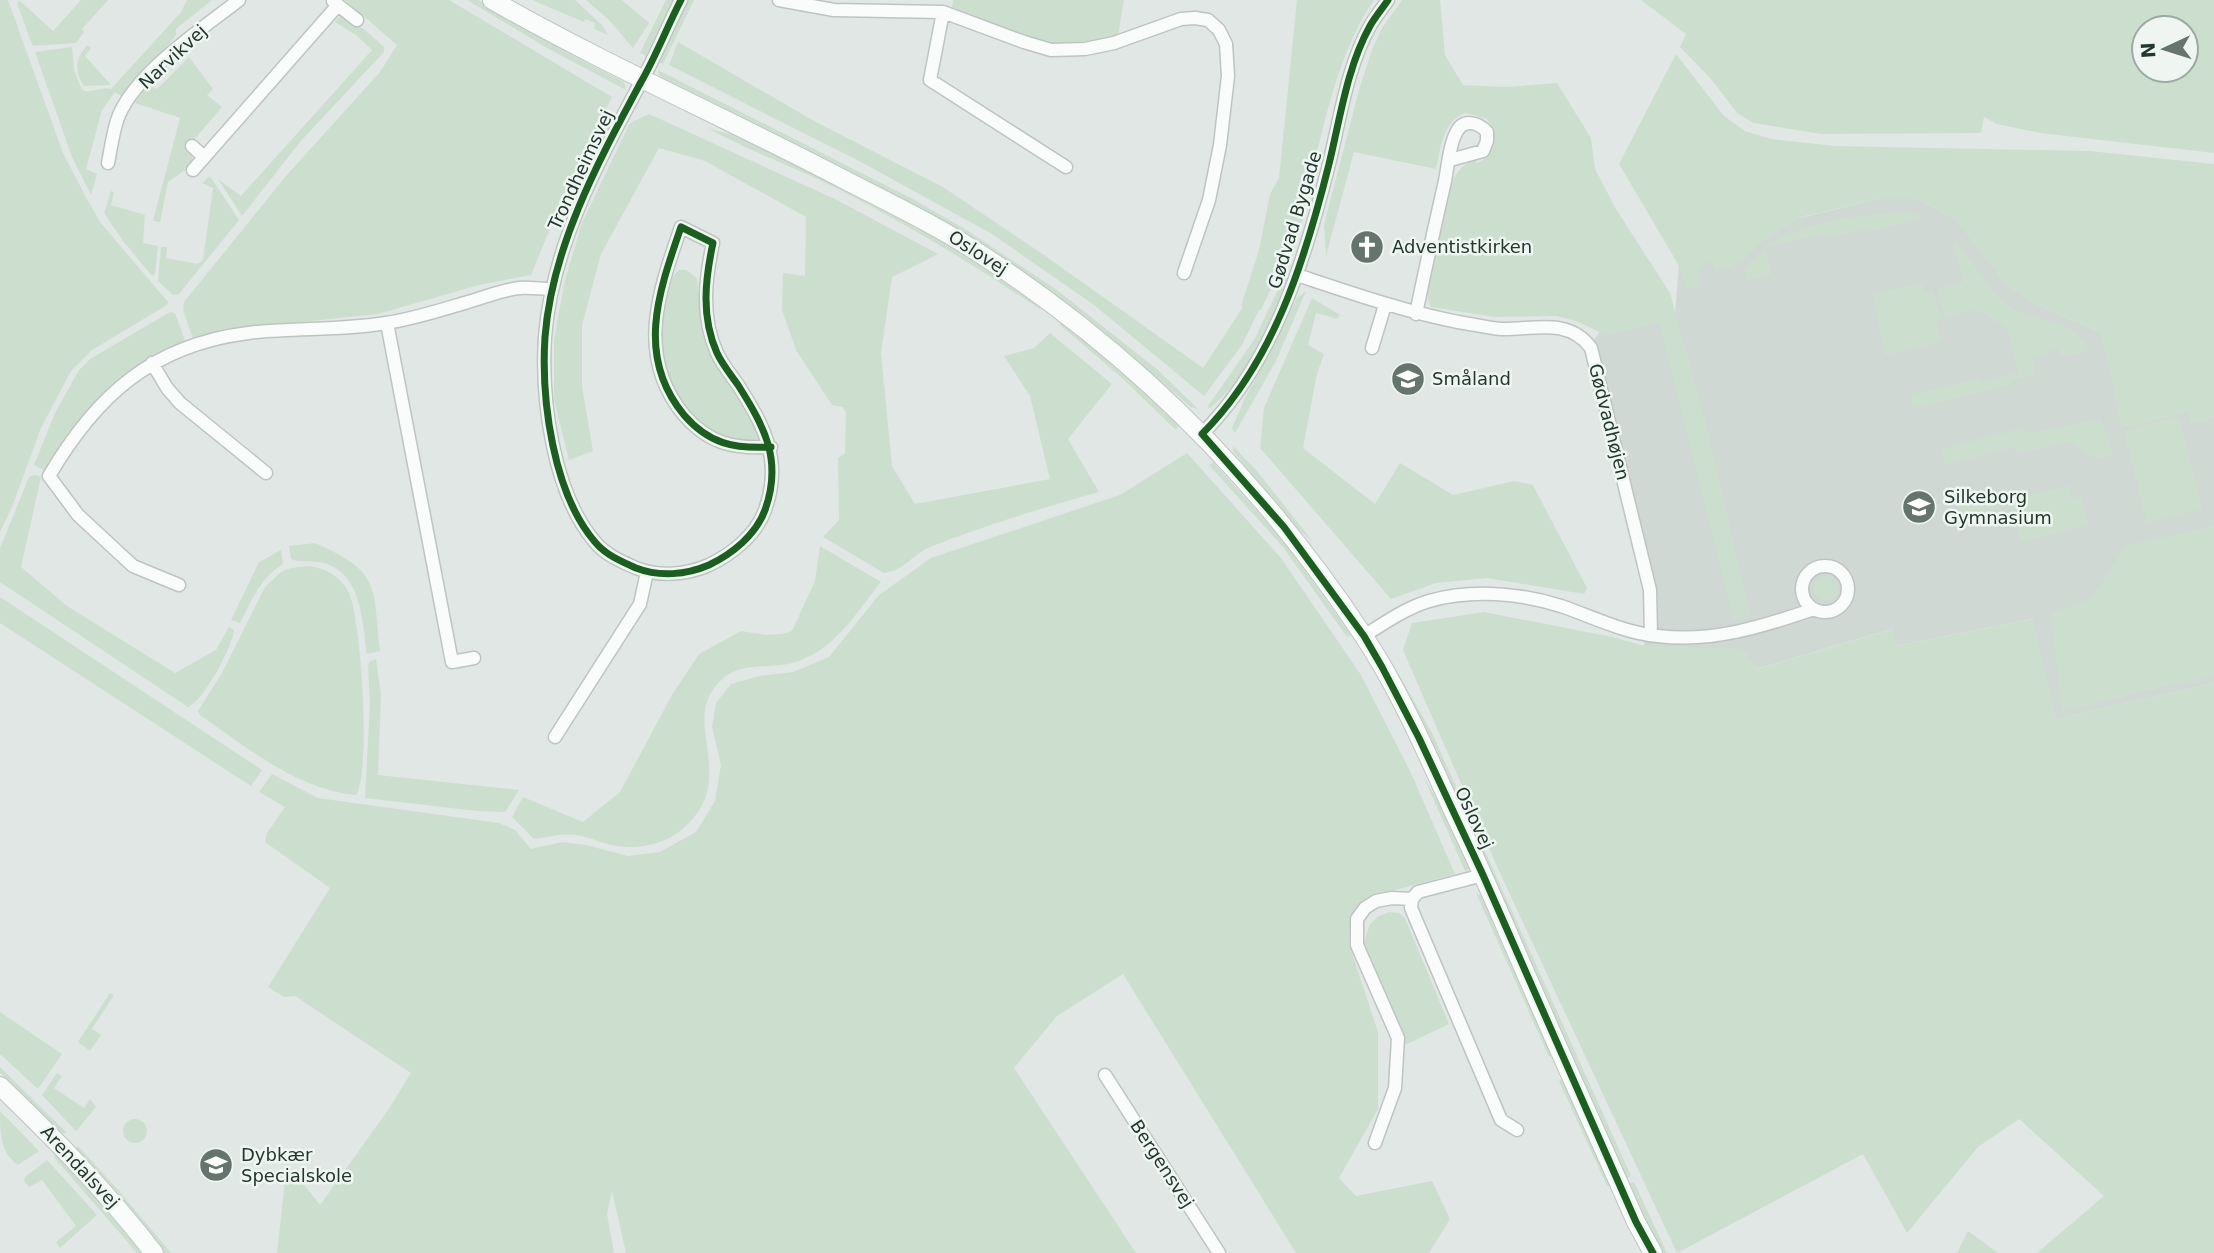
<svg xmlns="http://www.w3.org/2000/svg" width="2214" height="1253" font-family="'DejaVu Sans',sans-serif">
  <rect width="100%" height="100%" fill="#e1e7e4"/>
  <path fill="#d0d8d3" d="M1879,199H1918L1957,220L2007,285L2034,303L2101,333L2188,412L2203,422L2214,416V683L2056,719L2032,619L1896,646L1892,629L1756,669L1675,649L1644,646V585L1585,353L1601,330L1675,315L1679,264L1732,234Z"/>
  <path fill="#ccdfcf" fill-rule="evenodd" d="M0,0H8L63,153L87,199L100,222L168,302L167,305L92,350L71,371L41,428L12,507L0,532Z
    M19,0L53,31L81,0H108L82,29L84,32L76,43L35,46L32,45L17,3Z
    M187,0H212L176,29V35L171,42L141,73L122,97L115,92L102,110L86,169L97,174L91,195L72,157L35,52L72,47L74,70L82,90C92,94 100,86 111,89L181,12Z
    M345,0H449L612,97L565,192L531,275L479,285L378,314L231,329L193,339L183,310L184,302L286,176L380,72L397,45Z
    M467,0H478L568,53L624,82L626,90L547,48Z
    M532,0H575L602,25L608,35L594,29L595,23L585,19L584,22Z
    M586,0H622L649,23L633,48L609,20Z
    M666,0H673L646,56L640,53Z
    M688,0H694L663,64L658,62Z
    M953,0H1124L1118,35C1100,40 1079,46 1060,44C1023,41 986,21 952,9Z
    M1297,0H1374C1333,58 1317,156 1301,225L1288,234L1277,276L1261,310H1259L1242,345L1204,396L1094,305L992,234L861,162L669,65L678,42L814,121L943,187L1044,255L1203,368L1243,307L1241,306L1259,250L1270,194L1279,178Z
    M1402,0H1440L1445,55L1463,85L1506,87L1557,83L1591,138L1595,169L1616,209L1670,293L1706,424L1750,614L1734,621L1659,322L1606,335L1576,321L1556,316L1495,317L1431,307C1426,298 1428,291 1429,281L1453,180C1458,169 1465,165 1475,158L1477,163C1496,156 1498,134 1487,119L1466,113C1442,121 1441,148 1436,169L1354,152L1326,256L1324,225L1359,90L1372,50L1382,28Z
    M1641,0H2214V153L2040,133L1997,124L1984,117L1981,133L1821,134L1753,123L1737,113L1712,80L1680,47L1686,34ZM2186,28V70H2144V28Z
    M340,16L364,29L384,47V52L300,142L242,216L218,179L241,196L372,50L356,35L335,22Z
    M88,45L91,48L85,56L111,85L84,86C74,72 75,57 88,45Z
    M1676,54L1724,116L1745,131L1771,139L1835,146L2090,151L2214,164V416L2203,422L2191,423L2187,412L2122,428L2101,333L2034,303L2007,285L1957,220L1918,199H1879L1801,217L1764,240L1742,261L1716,272L1712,261L1699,267L1701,286L1687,290L1678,264L1619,164Z
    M189,57L213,89L207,95L222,107L188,147L192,154V165L168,182L160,222L153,221L180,118L135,103L147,84L157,89Z
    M658,70L911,198L965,229L1057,290L1158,370L1198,409L1191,407L1092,324L967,236L901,198L659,76Z
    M649,114L837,200L938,254L892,277L881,353L892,466L915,504L1050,479L1030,396L1004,356L1034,348L1050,333L1112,384L1068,439L1099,492C1042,508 986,525 930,547C915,553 902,572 884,573L823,537L839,520L838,458L845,453L846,413L843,407L832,405L796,350L782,310L783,273L805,276L806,217L705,161L659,148L601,254L582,325V386L593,451L569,460L554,400V339L565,280L582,223L630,123Z
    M709,129L731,134L821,174L963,251L1039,304L1041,310C976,266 910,226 840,190C797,168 751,152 709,129Z
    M210,176L239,220L179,294L173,295L158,281L161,247H167L166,258L198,264L203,260L213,188L202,183Z
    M111,191L114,192L111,205L145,215L143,243L158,246L155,274L152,276L123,241L104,213Z
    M1909,213L1923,217L1869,232L1863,228L1829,238L1825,234L1767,246C1805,221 1864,213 1909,213Z
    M1955,241C1978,266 1988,297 2021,313C2045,325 2079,321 2089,352L2060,356L2058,348L2046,350V354L2032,356L2035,374L2015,380L2010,385L1914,408L1911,396L1978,379L1980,383L2019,373L2007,327L1976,309L1945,318L1938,290L1963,282L1953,243Z
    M1765,249L1771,274L1747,280L1745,269Z
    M679,270H686L697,278L703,324L759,429L762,440L758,443C718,442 700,428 678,397C674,392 668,385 666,379C659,361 661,338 662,320C664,302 666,281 679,270Z
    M1285,275L1290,276C1274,323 1248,377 1209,409L1208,406L1254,340Z
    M1922,283L1924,292L1933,291L1941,318L1936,320L1941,341L1885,355L1873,294Z
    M1306,291L1276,361L1235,433L1232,428L1245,398L1272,349L1297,298Z
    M1312,298L1340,315L1337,319L1316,313L1308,345L1324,354L1317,374L1303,448L1375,504L1400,463L1453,495L1514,481L1533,485L1587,588L1584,594L1487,578L1436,583L1391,599L1260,448L1264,408Z
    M170,312L175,313L185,341C164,351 143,362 124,375C90,399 67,437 45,471L34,465L55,413L79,370L90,359Z
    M1064,322L1110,360L1179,426L1176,430L1123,379L1059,324Z
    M2179,417L2202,509L2147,523L2124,431Z
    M2101,419L2114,454L2098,459L2069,441L2018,454L2014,447L1945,464L1941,449L2024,428L2028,434Z
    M1233,446L1257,471L1314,543L1290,521L1233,451Z
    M1187,453L1281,558L1361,675L1411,773L1455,874L1369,897L1351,916L1349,944L1378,1032V1109L1339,1178L1356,1196L1432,1181L1450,1219L1429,1253H1296L1123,974L1057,1016L1014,1068L1136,1253H626L612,1191L607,1214L614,1253H277L287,1163L320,1205L388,1110L411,1073L295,996L284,997L268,987L330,888L265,842L267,833L285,807L259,792L272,774L318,798L499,823L515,830L531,849L562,842L586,845L628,856L660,852L696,832L715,801L721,765L712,727L716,703L731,684L759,676L793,672L829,657L879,595L931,558L1120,495Z
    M1213,462L1284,541L1351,635L1347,637L1283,547L1209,465Z
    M35,475L41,477L21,567L67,606L175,673L216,650L229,627L234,630C233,646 203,702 188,707L0,582V548L29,477Z
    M2069,486L2073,500L2081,498L2089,524L2020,542L2014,510L2006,506L1963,516L1959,505L2006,492L2018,498Z
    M2214,526V675L2062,710L2051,614L2091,599L2126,546Z
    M315,543C381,572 373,585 380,651L367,654C362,622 363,575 324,563C313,560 301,563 291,559L289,546Z
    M820,546L881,582C855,614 832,655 788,664C768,668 743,663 726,676C680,712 726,759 702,805C685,837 652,851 617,846C603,844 590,837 576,835C562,833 548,837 534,839L512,817L523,797L583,822L620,792L672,695L699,654L741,631L766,635L782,634L792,631L815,581Z
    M281,550L283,564C260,578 252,600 240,623L231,620L259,562Z
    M309,566C325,568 340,576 348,591C362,616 371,775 356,795C298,790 246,747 200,715L198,711L222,673L265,587L281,572L291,568Z
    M1814 588a12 12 0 1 1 24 0a12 12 0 1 1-24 0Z
    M0,597L262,770L251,786L0,623Z
    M1484,612L1613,637L1644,646L1743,649L1757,669L1893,629L1897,646L2033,619L2056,719L2214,683V1253H2037L2104,1196L2019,1119L1978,1147L1907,1233L1863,1154L1677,1253L1499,871L1403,650L1412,623Z
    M376,659L381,696L378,775L519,790L505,812L477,811L365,798L370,703L368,667L369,662Z
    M1392,662L1432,733L1631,1176L1626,1178Z
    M1424,778L1442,807L1470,869L1465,871Z
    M1476,893L1481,896L1552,1055L1549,1057Z
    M1389,912L1399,913L1405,918L1449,1024L1405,1045L1364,942L1370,924L1379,916Z
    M110,993L114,995L92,1029L101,1035L90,1051L78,1042Z
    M0,1012L62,1054L38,1089L0,1054Z
    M0,1067L67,1133H61L0,1073Z
    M57,1073L62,1076L54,1088L84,1108L90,1099L96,1107L76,1131L42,1095Z
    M1563,1079L1610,1185L1607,1186L1559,1081Z
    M0,1111L39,1151L18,1165C0,1153 0,1132 0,1111Z
    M123 1131a12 12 0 1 1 24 0a12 12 0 1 1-24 0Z
    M78,1146L119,1191L171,1253H164L117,1194L75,1149Z
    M56,1155L80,1178L143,1253H137L53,1156Z
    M47,1160L97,1215L60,1248L56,1242L76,1226L42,1180L29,1187L24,1181L25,1177Z
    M1634,1182L1667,1253H1662L1629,1184Z
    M1968,1231L1998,1253H1957Z"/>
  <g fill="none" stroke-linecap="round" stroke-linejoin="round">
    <g stroke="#bec4c1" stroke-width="15">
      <path id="street" d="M681,0C667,27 656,56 641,82C598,162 552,246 545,337C541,400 553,493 595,542C606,555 620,561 636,568C659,577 686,575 709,565C732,554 756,535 765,510C783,460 764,426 738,385C731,375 722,364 717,353C701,317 705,280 713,243L681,227C659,291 635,356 684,415C709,444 734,449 771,447
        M779,0L834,10L943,12L1024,42L1051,50L1085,49L1114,43L1181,19L1195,18L1208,20L1219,30L1226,44L1228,76L1220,145L1209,200L1184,273
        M333,1L357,20
        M943,12L930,80L1066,167
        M192,146L204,157
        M108,163C111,148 113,130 119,115C138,71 202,29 239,0
        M193,170L338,5
        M1297,275C1351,293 1403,311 1458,322C1472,324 1487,328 1501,329C1533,330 1569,317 1591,348L1650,590L1651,635
        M1416,314C1425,270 1435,225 1445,181C1448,166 1449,146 1456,133C1463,118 1478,122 1487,132V141L1483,151L1450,160
        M387,323L452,662L474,658
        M1372,348L1385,305
        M152,363L167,388L180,403L266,473
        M1202,434C1274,362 1305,260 1329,164C1340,119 1347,67 1370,26C1375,17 1382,9 1388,0
        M1802 589a23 23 0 1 1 46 0a23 23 0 1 1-46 0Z
        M179,585L133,566L78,515L49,476C96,396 152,345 248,333C294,327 340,331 386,323C414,319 441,310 468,302C485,297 502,290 519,288C530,287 541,289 551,289
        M1364,636C1384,623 1406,608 1429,601C1472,589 1520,593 1561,606C1593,617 1624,633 1658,636C1712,643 1764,626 1814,609
        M555,737L640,604L647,572
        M1483,875L1418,892L1412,899L1411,908L1501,1120L1517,1130
        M1105,1075L1219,1253
        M1375,1143L1395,1088L1398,1038L1357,945V919L1365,908L1376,901L1392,898L1412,899"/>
    </g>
    <g stroke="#bec5c1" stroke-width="20">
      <path id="secondary" d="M492,0C606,65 726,118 843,179C892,204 942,228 988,259C1138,358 1264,485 1363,635C1403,695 1431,764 1462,830C1487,882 1509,936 1533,990C1566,1067 1602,1144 1636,1222L1653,1253
        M0,1086C56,1140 106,1191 154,1253"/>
    </g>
    <use href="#street" stroke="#fafbfb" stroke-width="12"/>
    <use href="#secondary" stroke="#fafbfb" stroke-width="18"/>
    <g stroke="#eff6f1" stroke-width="11">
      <path id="cycleway" d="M681,0C667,27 656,56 641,82C598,162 552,246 545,337C541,400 553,493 595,542C606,555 620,561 636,568C659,577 686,575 709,565C732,554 756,535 765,510C783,460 764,426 738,385C731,375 722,364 717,353C701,317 705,280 713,243L681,227C659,291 635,356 684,415C709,444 734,449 771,447
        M1388,0C1382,9 1375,17 1370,26C1347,67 1340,119 1329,164C1305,260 1274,362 1202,434L1284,527L1364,636L1382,667L1419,738L1483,875L1636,1222L1653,1253"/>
    </g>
    <use href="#cycleway" stroke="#1b5e20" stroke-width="7"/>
  </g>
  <defs>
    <g id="church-disc" transform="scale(1.75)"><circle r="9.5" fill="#65756e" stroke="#eff6f1"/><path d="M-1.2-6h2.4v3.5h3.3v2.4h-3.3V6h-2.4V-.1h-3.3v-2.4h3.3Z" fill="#fff"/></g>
    <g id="school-disc" transform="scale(1.75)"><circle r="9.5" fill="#65756e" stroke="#eff6f1"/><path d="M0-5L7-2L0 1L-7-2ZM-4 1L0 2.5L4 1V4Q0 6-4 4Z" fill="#fff"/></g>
  </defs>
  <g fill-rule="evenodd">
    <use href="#church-disc" x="1367" y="247"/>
    <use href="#school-disc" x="1408" y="379"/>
    <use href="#school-disc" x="1919" y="507"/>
    <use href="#school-disc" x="216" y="1165"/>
  </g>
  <g text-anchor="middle" stroke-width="5" stroke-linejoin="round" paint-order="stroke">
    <g font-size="18" fill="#22382e" stroke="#eff6f1">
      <text transform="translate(173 57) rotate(-43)" y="6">Narvikvej</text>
      <text transform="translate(581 170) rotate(-65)" y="6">Trondheimsvej</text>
      <text transform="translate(1295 220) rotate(-73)" y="6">Gødvad Bygade</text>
      <text transform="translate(978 253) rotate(33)" y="6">Oslovej</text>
      <text transform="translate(1609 422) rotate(76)" y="6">Gødvadhøjen</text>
      <text transform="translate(1474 818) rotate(65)" y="6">Oslovej</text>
      <text transform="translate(1162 1164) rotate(57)" y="6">Bergensvej</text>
      <text transform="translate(80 1167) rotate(47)" y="6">Arendalsvej</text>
    </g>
    <g font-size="18" fill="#22382e" stroke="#eff6f1" text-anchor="start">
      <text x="1392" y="253">Adventistkirken</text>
      <text x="1432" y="385">Småland</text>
      <text x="1944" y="503">Silkeborg<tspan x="1944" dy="21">Gymnasium</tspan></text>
      <text x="241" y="1161">Dybkær<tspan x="241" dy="21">Specialskole</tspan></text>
    </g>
  </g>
  <g transform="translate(2165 49) rotate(266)"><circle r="33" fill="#eff6f1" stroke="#9daaa3" stroke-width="2"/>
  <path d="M0-5L12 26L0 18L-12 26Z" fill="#65756e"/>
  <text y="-10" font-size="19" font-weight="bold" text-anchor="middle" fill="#22382e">N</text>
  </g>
</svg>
